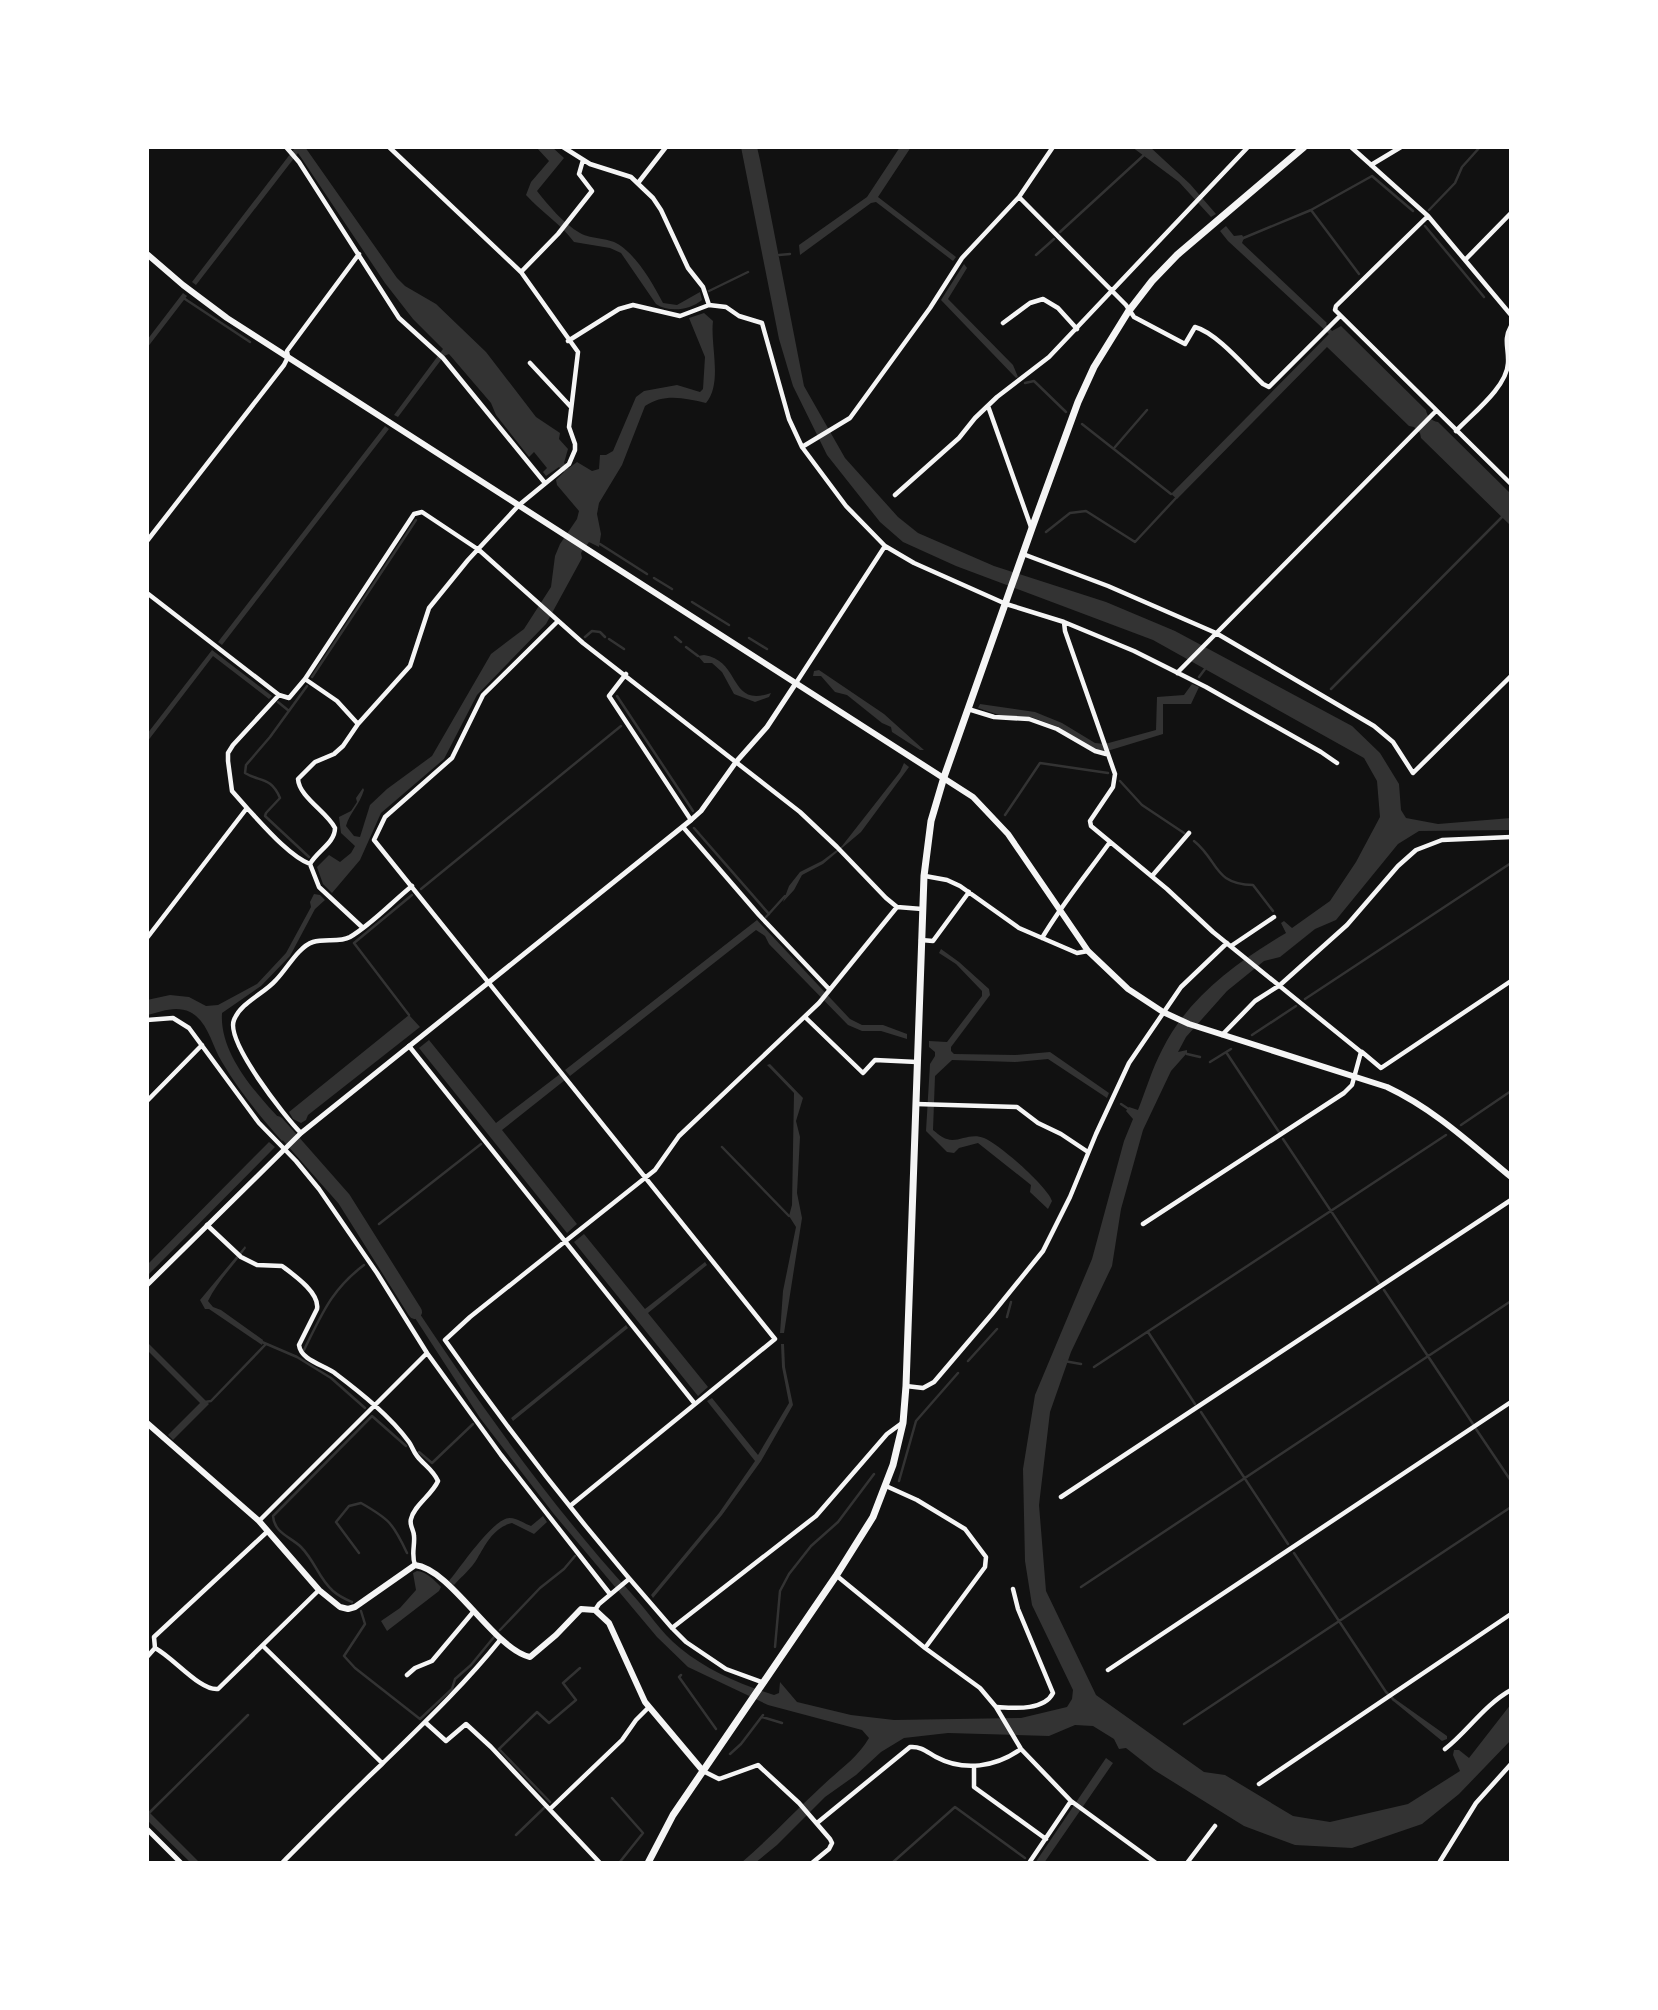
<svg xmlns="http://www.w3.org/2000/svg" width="1658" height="2010" font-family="'Source Sans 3',sans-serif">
  <rect width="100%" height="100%" fill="#111"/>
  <path fill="#333" d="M293,147H305L397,278L405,286L436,304L486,352L536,417L560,433L559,439L568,449L564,463L569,468L577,462L592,471L599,469L600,455H606L613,451L636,397L644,391L677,385L700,392L703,389L705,357L689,318L704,313L713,321C710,345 723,383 706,403C685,398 664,393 645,406L622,465L599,503L597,514L601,534L599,547L589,542L581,553L582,558L546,624L477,695L444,759L381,813L360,860L332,893L323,884L317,867L329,855L340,862L351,853L355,846L341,833L339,817L351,811L357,802L356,798L363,788L364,790C359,806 350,812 346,826L354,836L360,837L370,805L387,789L432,756L491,654L524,629L551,587L555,556L560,544L577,519L579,511L557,485L556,480L564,472L559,467L546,476L543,472L547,468L534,452L529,457L496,415L491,403L449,354L444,356L398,417L394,415L443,349L413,319L385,283L298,153L196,285L192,282L294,149Z
    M536,147H552L564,158L537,191C548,205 564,224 580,233C592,240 610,237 621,246C639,259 653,284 663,303L677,305L700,292L702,300C690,310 669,313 656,304L621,253L610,248L574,242C560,223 541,212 526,195L531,182L549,161Z
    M741,147H757L760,160L804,386L845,458L898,517L918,533L994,566L1106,602L1175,631L1352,726L1380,753L1399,784L1401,810L1406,818L1438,824L1511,818V830L1419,831L1398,844L1336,920L1315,929L1280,957L1264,961L1227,991L1186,1037L1178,1052L1187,1050V1053L1171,1071L1143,1130L1121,1209L1112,1266L1071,1352L1050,1412L1039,1505L1046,1591L1096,1695L1204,1772L1225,1775L1293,1816L1330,1822L1408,1804L1460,1771L1453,1755L1454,1750H1459L1469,1758L1511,1704V1740L1459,1794L1422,1824L1352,1848L1295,1845L1244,1826L1154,1770L1126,1748L1119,1749L1114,1739L1093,1726L1075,1725L1049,1736L948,1733L904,1738L881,1752L856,1775L825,1797L777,1845L755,1863H741C769,1839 793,1813 820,1788C837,1771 857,1759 869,1738L862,1730L768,1705L688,1667L657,1637L553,1513L480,1418L404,1301L408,1296C476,1399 547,1501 631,1593C648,1611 660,1632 680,1648C708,1671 740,1684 774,1695L779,1693L780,1682L797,1702L851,1715L894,1720L1021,1718L1067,1707L1072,1699L1073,1690L1032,1605L1025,1561L1023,1469L1035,1395L1092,1259L1124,1141L1133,1119L1126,1111L1129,1107L1138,1110C1146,1090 1152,1069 1162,1050C1188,997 1237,962 1286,933L1281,923L1284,921L1292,928L1330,901L1356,862L1380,817L1377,781L1364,758L1153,640L956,566L903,542L880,522L827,455L793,386L779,339Z
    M900,147H911L878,197L956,257L953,261L876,202L871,203L800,255L799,245L867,197Z
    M1132,147H1150L1190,184L1216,214L1211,217L1179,182Z
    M1226,226L1234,236L1242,235L1244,238L1242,243L1327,323L1326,324L1332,331L1341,326L1426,410C1427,416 1431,421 1438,422L1511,494V526L1421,438L1420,433L1414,427L1409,426L1327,347L1177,499L1171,494L1329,334L1228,241L1220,231Z
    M964,264L967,268L948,299L1013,365L1018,377L1016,378L941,300Z
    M183,293L187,296L147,348V340Z
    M385,426L389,429L222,645L218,642Z
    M212,650L272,696L269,699L213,656L147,742V734Z
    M704,655C742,661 728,708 771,693L769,697L755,702L734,694L722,672L712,663H704L698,656Z
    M819,670L884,714L924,750H920L892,732L891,727L882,723L847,695L835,692L821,676H813L814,671Z
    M1192,684L1199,687L1191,704H1163V734L1104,752L1098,751L1058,727L1031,717L999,715L978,708L980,704L1035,712L1062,723L1095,743L1105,744L1156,730L1157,697L1184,695Z
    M904,763L909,767L861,832L823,864L802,875L794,890L783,902L789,886L800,872L822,861L842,846L900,772Z
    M314,894L320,895L325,900L315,909L290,956L261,986L222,1013C219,1058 264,1102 292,1132L282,1141C260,1116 239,1091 222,1062C212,1046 208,1021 190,1012C175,1005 161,1012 147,1015V1000L170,995L189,997L206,1006L218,1005L257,984L286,953L311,907L310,902Z
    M757,920L850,1019L862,1025H883L907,1034V1039L881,1031H862L848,1025L769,944L765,936L756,930L570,1076L565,1070Z
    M941,949L959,962L989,989L990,995L951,1047V1051L954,1054L1015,1055L1050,1052L1109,1093L1107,1098L1048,1059L1015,1062L952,1060L935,1076L933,1130C937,1133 942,1138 947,1139C958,1143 970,1132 984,1138C998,1143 1048,1187 1052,1201L1048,1209L1030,1192L1031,1185L978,1143L959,1148L954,1153L947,1152L926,1131L930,1064L935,1056V1052L929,1047V1041L947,1042L982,996V991L956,964L939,953Z
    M409,1015L420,1027L308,1115L306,1120L301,1123L293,1119L289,1112Z
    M429,1040L496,1123L560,1074L565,1080L502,1130L577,1224L567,1233L419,1048Z
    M770,1064L803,1098L796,1121L800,1137L797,1193L802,1218L784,1333H780L783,1291L796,1227L789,1216L792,1205L794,1093L767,1065Z
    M269,1142L275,1147L147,1276V1265Z
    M584,1234L645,1309L705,1262L707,1265L648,1313L708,1387L698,1396L574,1242Z
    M245,1246L246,1248C234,1265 217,1282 208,1301L213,1307L221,1310L263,1340L262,1345L209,1309H205L200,1300Z
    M626,1325L628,1328L513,1421L511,1418Z
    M147,1342L209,1404L173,1440L168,1435L200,1403L147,1350Z
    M781,1344H784L785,1367L793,1405L761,1461L722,1515L653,1598L651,1595L719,1513L755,1461L707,1401L712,1398L758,1455L789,1403L782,1367Z
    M543,1516L547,1522L534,1534L512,1523C493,1528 486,1544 477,1559C472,1568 461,1577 454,1585L449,1581C460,1568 494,1517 510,1518C517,1518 525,1524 531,1526Z
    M417,1571C426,1571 435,1581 441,1587L439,1591L387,1631L381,1621L400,1608L416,1590L413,1573Z
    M1395,1699L1447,1736V1739L1442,1741L1392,1700Z
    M1106,1758L1113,1763L1044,1863H1035Z
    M147,1810L200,1863H191L147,1820Z"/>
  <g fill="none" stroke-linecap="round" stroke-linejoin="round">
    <path stroke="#333" stroke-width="2.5" d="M1509,147L1511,148
      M1311,210L1359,274
      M1429,210L1455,183L1462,167L1480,147
      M1425,226L1484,297
      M1060,232L1144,155
      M1241,239L1311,210L1372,176L1413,211
      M779,255L790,254
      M1036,255L1054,239
      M709,291L748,272
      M185,299L250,342
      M1025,383L1034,381L1066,412
      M1082,424L1171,494
      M1115,447L1147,410
      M1046,532L1070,513L1086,511L1135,542L1176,498
      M600,544L647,574
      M654,578L672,589
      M692,602L729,625
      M585,637L592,631L600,632L605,637
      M675,637L681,642
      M749,638L767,649
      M609,639L624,649
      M686,647L698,656
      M312,677L416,520
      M1199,677L1205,669
      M307,686L270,737L246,765L245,773C259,782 271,776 280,798L266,813L265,816L309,857
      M1331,689L1502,517
      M617,696L693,811
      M278,702L289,711
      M1120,781L1142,805L1184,833
      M1005,815L1040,763L1108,773
      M694,828L769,914
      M1194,841C1219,861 1213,884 1253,885L1273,911
      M421,889L621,726
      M766,917L785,896
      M1305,999L1511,863
      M409,1015L354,943L412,895
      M1252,1035L1296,1006
      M1226,1052L1279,1132
      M1187,1054L1200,1057
      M1210,1062L1231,1049
      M1121,1104L1130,1110
      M1461,1125L1511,1091
      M1283,1139L1379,1283
      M722,1147L789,1216
      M379,1224L481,1144
      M1384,1290L1473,1424
      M1007,1317L1011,1302
      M1148,1332L1195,1404
      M262,1342L297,1357L331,1378L365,1408
      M304,1350C322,1314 331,1290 364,1265
      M968,1361L997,1329
      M1064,1361L1081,1364
      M1094,1367L1446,1135
      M205,1402L211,1401L265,1345
      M1201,1412L1288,1544
      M1476,1429L1511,1481
      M419,1452L432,1463L473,1424
      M899,1481L916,1421L958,1373
      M359,1553L336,1522L349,1506L361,1503C389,1519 393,1523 407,1553
      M1294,1553L1386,1692L1394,1700
      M1081,1587L1511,1301
      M352,1602C345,1599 340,1597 333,1591C319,1579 315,1561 301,1547C291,1537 274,1533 273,1516L372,1416L406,1446
      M361,1611L365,1624L344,1656L355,1668L420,1719L452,1689L455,1679L471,1665L494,1637
      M500,1630L540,1588L564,1569L575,1556
      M775,1647L780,1591L789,1574L811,1546L838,1522L874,1474
      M681,1675L679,1677L716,1729
      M762,1717L782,1723
      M1184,1724L1511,1507
      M730,1754L741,1744L763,1715
      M612,1798L643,1833L619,1863
      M550,1802L499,1749L537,1712L549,1723L576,1700L563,1683L580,1668
      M147,1815L248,1715
      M516,1835L544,1808
      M892,1863L955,1807L1025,1858"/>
    <path stroke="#333" stroke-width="14" d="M277,1123L344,1199L415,1312"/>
    <path stroke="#f5f5f5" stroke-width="4.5" d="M286,147L299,162L399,318L443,358L545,483
      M563,147L590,164L631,177L653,198L661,210L688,268L703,287L709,305
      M1351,147L1428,216L1511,315
      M1371,165L1401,147
      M638,183L666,147
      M1019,197L1126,305L1134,317L1185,344L1195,327C1217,333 1246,368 1263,384L1269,387L1340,316
      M1428,216L1336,306L1335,310L1511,484
      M1465,260L1511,213
      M521,272L558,234L592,191L579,174L583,160
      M1003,323L1030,303L1043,299L1058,308L1077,329
      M568,341L619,309L633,305L680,316L709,305L726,307L739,316L762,323L789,419L802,447L846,506L885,546L914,563L1006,604L1064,622L1134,651L1206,687L1321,752L1337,763
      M530,363L571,407
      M988,406L1031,527
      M1456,431C1473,413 1507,387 1508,363C1509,348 1503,340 1511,326
      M802,447L850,418L930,308L962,258L1019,197L1053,147
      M895,495L959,438L975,418L997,397L1049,357L1248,147
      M147,541L284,365L288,357L287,351L359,254
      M1023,554L1108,586L1216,633L1374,726L1393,742L1413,773L1511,676
      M147,593L279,695L289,698L305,679L414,514L422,512L479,550L583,643L800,812L837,847L886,898L897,907L922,909
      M558,621L483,695L452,758L385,817L374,840L775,1339L570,1506
      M1064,622L1065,631L1115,774L1113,787L1090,821L1091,826L1167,889L1213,932L1361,1052L1352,1085L1344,1093L1143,1224
      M1177,673L1436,411
      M626,674L609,696L691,820
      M305,679L337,701L358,724
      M796,683L885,546
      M968,709L994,717L1029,719L1057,729L1095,751L1106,754
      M247,808C263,825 289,856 310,864L319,887L362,927
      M683,827L759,915L829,989
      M310,864C317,851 335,843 335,828C327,812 299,797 298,779L315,762L334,754L343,746L358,724L410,666L429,608L468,560L519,505L569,464L575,450V444L569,427L578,352L521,272L389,147
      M925,876L947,880L960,886L1019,928L1077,953L1088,951
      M1152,876L1189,833
      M147,938L247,808L232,791L228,761V753L233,745L279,695
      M1042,938C1062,904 1087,874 1110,842
      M921,940L933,941L969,892
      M1231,946L1274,917
      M806,1018L863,1073L875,1060L917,1062
      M147,1020L173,1018L189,1028L259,1123L296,1161L319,1189L377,1273L427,1353
      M1222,1035L1255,1001L1280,985L1347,925L1398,866L1416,850L1442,840L1511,837
      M409,1046L695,1404
      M1362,1052L1381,1068L1511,981
      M147,1101L202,1045
      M916,1104L1017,1107L1038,1123L1061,1134L1088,1152
      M301,1133C285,1117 225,1041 234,1020C241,1002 264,994 276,980C287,969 298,947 313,942C325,938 339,943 350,937C372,924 392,902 412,886
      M207,1225L241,1257L257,1265L282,1266C294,1275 320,1293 317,1309L299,1345C301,1361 325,1365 336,1374C361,1393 390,1416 409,1442C412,1446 413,1451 417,1456C424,1465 433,1470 438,1481C432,1495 414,1505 411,1519C409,1525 414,1530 414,1536C415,1546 411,1554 415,1565
      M906,1386L923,1388L934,1382L992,1314L1043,1251L1070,1197L1096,1134L1129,1063L1181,987L1227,943
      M886,1486L917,1500L965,1529L986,1557L985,1567L925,1648
      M1061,1497L1511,1200
      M259,1521L427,1353L501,1455L610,1594
      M837,1576L925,1648L980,1688L996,1707L1021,1749L1071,1801L1156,1863
      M595,1610L599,1604L629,1579
      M672,1628L816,1516L887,1434L902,1423
      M263,1646L382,1763
      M155,1648C174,1658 200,1691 218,1689L319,1590
      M155,1648L154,1637L268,1531
      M147,1657L155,1648
      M1108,1670L1511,1402
      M407,1675L415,1668L432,1661L474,1611
      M764,1683L726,1669L686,1642L672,1628C591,1536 515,1440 445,1340L470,1317L655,1170L679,1136L819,1003L897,907
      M997,1707C1014,1708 1044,1711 1053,1693L1018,1609L1013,1589
      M426,1723L446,1741L466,1724L491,1747L600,1863
      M1445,1749C1468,1731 1484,1705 1511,1690
      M974,1767V1787L1046,1839
      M703,1771L719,1779L758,1765L799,1803L830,1839L832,1843L829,1849L812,1863
      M1259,1784L1511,1614
      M550,1809L622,1740L636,1720L649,1707
      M817,1823L910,1747C921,1746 927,1752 936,1757C964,1772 996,1767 1021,1749
      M282,1863C315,1830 348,1796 382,1764C424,1723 464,1685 501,1639
      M1029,1863L1071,1801
      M1187,1863L1215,1826
      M1439,1863L1476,1803L1511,1764"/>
    <path stroke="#f5f5f5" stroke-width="5" d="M147,1285L301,1133L691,820L701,811L736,762L767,727L796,683
      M147,1829L181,1863"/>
    <path stroke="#f5f5f5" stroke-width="6" d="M147,254L183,285L227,318L973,797L1008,834L1088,951L1128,989L1163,1012L1189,1024L1387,1087C1434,1109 1471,1144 1511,1177
      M147,1423L259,1521L319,1590L340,1607L348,1609L355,1607L415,1565C451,1569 494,1649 530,1657L556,1635L581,1609L595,1610L609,1623L645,1702L703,1771"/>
    <path stroke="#f5f5f5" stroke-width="7" d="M648,1863L673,1815L836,1576L873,1517L893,1465L903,1423L906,1386L924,876L931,821L944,777L1032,528L1078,402L1094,367L1128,312L1152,281L1177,255L1304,147"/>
  </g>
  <rect width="1658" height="2010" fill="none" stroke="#ffffff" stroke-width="298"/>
</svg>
